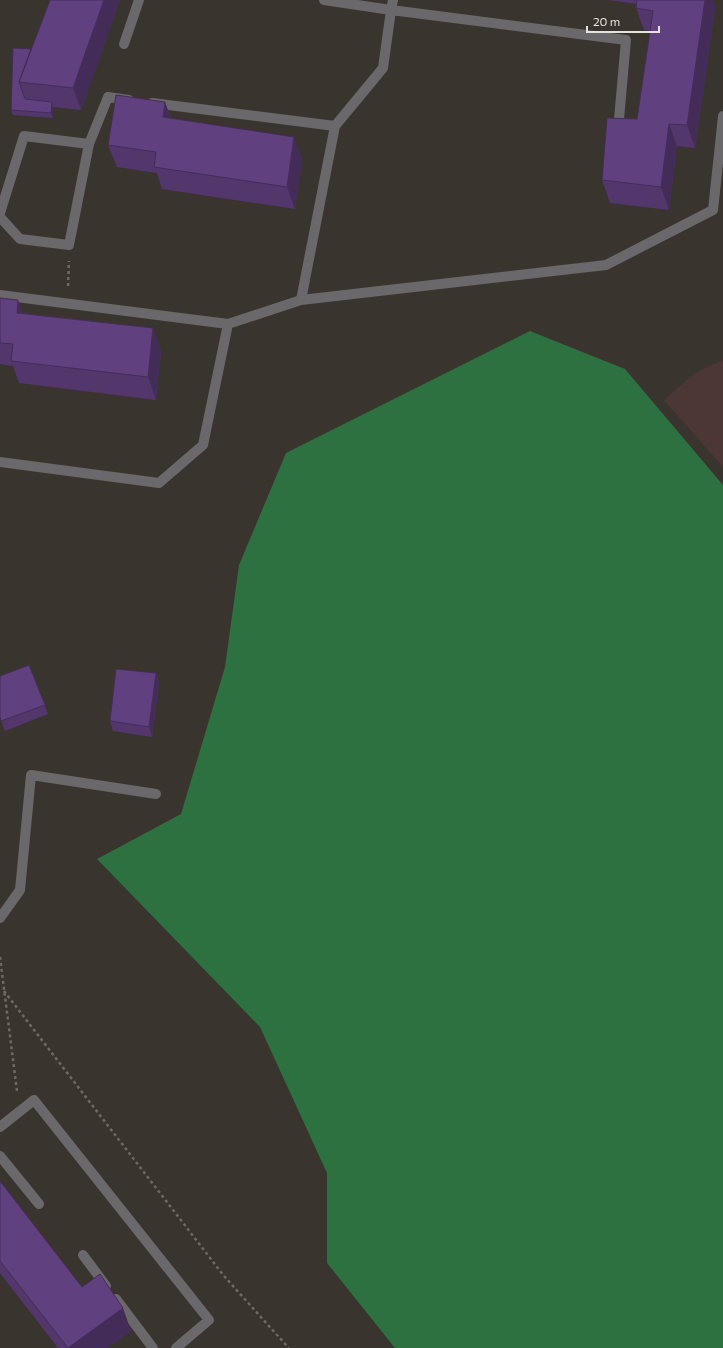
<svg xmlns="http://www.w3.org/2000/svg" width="723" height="1348" font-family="Commissioner,sans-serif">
  <rect width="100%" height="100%" fill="#39342e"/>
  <path fill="#4c3735" d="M723,360V467L664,400L695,373Z"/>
  <path fill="#2d7140" d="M530,331L625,369L723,485V1348H395L327,1263V1173L260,1027L97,859L181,814L225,667L239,565L286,453Z"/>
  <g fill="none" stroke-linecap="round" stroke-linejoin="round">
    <path stroke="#6e6964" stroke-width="2.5" stroke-dasharray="3 3" stroke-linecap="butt" d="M68,286L69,261
      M0,957L17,1091
      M4,991L224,1276L286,1345L289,1348"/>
    <path stroke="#6a686b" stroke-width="10" d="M393,0L391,10L626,40L619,119
      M124,44L139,0
      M152,103L335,126L383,68L391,10L324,0
      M0,213L24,136L89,144
      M0,217L20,239L69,245L89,144L108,97L129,100
      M0,295L228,324L203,445L159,483L0,462
      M301,300L606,265L713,210L723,116
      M228,324L301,300L335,126
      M0,918L20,890L31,775L156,794
      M0,1127L34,1100L209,1320L176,1348
      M0,1156L39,1204
      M83,1255L106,1286
      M116,1299L153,1348"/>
  </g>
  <path fill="#53376c" d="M50,0H120L81,110L53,107V118L13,115L11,110L13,48L31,49Z
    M608,0H713L715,8L695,148L677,146L669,210L610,203L602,180L637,119L650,31L644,30L636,8L637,4Z
    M165,102L171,118L294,137L302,159L295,209L162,189L157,173L117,167L108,145Z
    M0,298L23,313L153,328L161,351L156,400L19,383L13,366L0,364Z
    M29,665L48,714L5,731L0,718Z
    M156,673L159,683L152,737L113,731L110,721Z
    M0,1181L82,1287L131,1331L107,1348H58L0,1273Z"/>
  <path fill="#432d58" d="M104,0H120L81,110L73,88Z
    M705,0H713L715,8L695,148L687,125Z
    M52,102L53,107V118L51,113Z
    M165,102L173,125L163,117Z
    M669,124L677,146L669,210L661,187Z
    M294,137L302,159L295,209L287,187Z
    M18,300L26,322L17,313Z
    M153,328L161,351L156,400L148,377Z
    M156,673L159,683L152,737L149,727Z
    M123,1308L131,1331L107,1348H68Z"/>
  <path fill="#60407e" stroke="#432d58" d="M50,0H104L73,88L19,82Z
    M637,0H705L687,125L669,124L661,187L602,180L607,118L637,119L653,11L636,8Z
    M13,48L31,49L19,82L25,99L52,102L51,113L11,110Z
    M116,95L165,102L163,117L294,137L287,187L154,167L156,152L108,145Z
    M0,298L18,300L17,313L153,328L148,377L11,361L13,344L0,343Z
    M29,665L45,705L1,721L0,717V676Z
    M116,669L156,673L149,727L110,721Z
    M0,1181L82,1287L100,1274L123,1308L68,1348L0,1261Z"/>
  <path d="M587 26v6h72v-6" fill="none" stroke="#e5e2de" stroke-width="2"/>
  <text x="593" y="26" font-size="12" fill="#e5e2de" stroke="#39342e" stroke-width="3" paint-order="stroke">20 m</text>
</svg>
